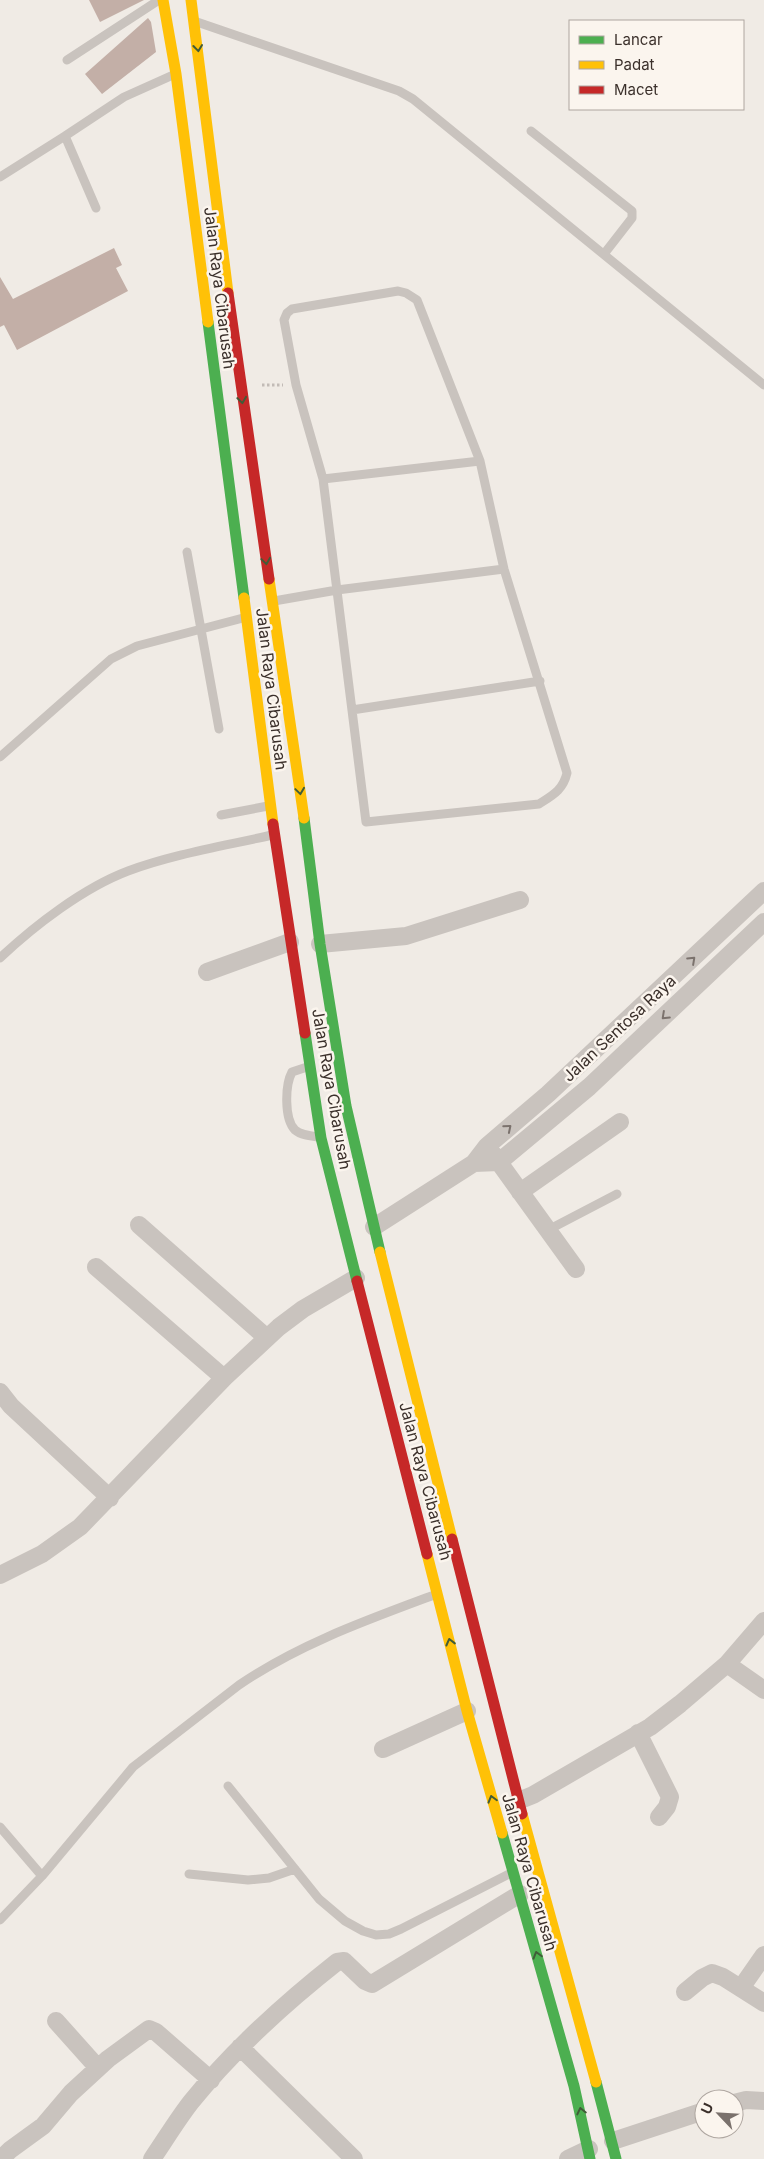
<svg xmlns="http://www.w3.org/2000/svg" width="764" height="2159" font-family="Inter,sans-serif">
  <rect width="100%" height="100%" fill="#f0ebe5"/>
  <path fill="#c3afa7" d="M89,0H144L100,22Z
    M148,18L151,22L156,52L102,94L85,74Z
    M114,248L122,265L116,268L128,291L17,350L4,325L0,327V277L13,299Z"/>
  <g fill="none" stroke-linecap="round" stroke-linejoin="round">
    <path stroke="#c2bbb6" stroke-width="3" stroke-dasharray="2.5 2.5" stroke-linecap="butt" d="M262,385H283"/>
    <path stroke="#c9c3be" stroke-width="9" d="M197,22L399,91L413,99L764,385
      M67,60L159,0
      M531,131L632,211V218L604,254
      M0,177L65,136
      M96,208L65,136L124,97L173,75
      M398,291L406,293L417,300L480,461L504,569L567,773C563,790 553,795 539,804L366,822L323,479L296,385L284,320L287,313L292,309Z
      M323,479L480,461
      M187,552L219,729
      M274,601L337,590L504,569
      M352,710L540,681
      M0,757L111,659L137,646L243,618
      M221,815L268,806
      M0,958C34,926 83,888 128,871C174,854 224,846 272,835
      M307,1067L292,1072C285,1085 284,1119 295,1130C301,1135 310,1136 318,1137
      M548,1230L617,1194
      M228,1786L319,1899L345,1921L363,1931L376,1935L389,1934L401,1929L511,1873
      M0,1827L42,1876
      M189,1874L248,1880L269,1878L295,1869
      M0,1920L42,1876L133,1767L239,1685C299,1644 367,1620 434,1595"/>
    <path stroke="#c9c3be" stroke-width="18" d="M320,944L406,936L520,900
      M207,972L290,942
      M493,1154L576,1269
      M474,1163L499,1162L589,1087L764,922
      M520,1192L620,1122
      M139,1225L267,1338
      M374,1227L474,1163L487,1146L548,1094L764,891
      M96,1267L224,1378
      M0,1392L11,1406L110,1498
      M0,1575L42,1554L80,1527L224,1378L279,1327L303,1309L356,1278
      M727,1664L764,1690
      M638,1733L670,1797L667,1807L659,1817
      M383,1749L467,1711
      M518,1801L533,1795L650,1727L680,1704L727,1664L764,1621
      M741,1988L764,1955
      M685,1992L702,1978L712,1973L723,1977L764,2003
      M56,2021L98,2068
      M240,2047L354,2159
      M734,2103L746,2100L764,2101
      M613,2141L704,2111
      M1,2159L10,2150L43,2126L71,2093L108,2059L149,2029L156,2032L211,2080
      M152,2159C165,2140 177,2120 191,2102C233,2050 285,2003 337,1962L344,1961L365,1981L372,1984L520,1894
      M568,2159L589,2149"/>
    <path stroke="#4caf50" stroke-width="11" d="M208,322L244,598
      M304,818L320,944L346,1106L380,1252
      M305,1033L321,1138L357,1281
      M502,1833L574,2086L590,2159
      M596,2082L616,2159"/>
    <path stroke="#ffc107" stroke-width="11" d="M163,0L176,74L208,322
      M191,0L228,293
      M269,579L304,818
      M244,598L273,824
      M380,1252L452,1539
      M427,1554L467,1711L502,1833
      M522,1814L596,2082"/>
    <path stroke="#c62828" stroke-width="11" d="M228,293L269,579
      M273,824L305,1033
      M357,1281L427,1554
      M452,1539L522,1814"/>
  </g>
  <defs><path id="oneway-chevron" d="M-2-3.5L2.5 0L-2 3.5" fill="none" stroke-width="1.6" stroke-linecap="round" stroke-linejoin="round" transform="scale(1.25)"/></defs>
  <g stroke="#415c38">
    <use href="#oneway-chevron" transform="translate(198 48) rotate(83)"/>
    <use href="#oneway-chevron" transform="translate(242 400) rotate(82)"/>
    <use href="#oneway-chevron" transform="translate(266 561) rotate(82)"/>
    <use href="#oneway-chevron" transform="translate(300 791) rotate(82)"/>
    <use href="#oneway-chevron" transform="translate(450 1642) rotate(-104)"/>
    <use href="#oneway-chevron" transform="translate(492 1799) rotate(-106)"/>
    <use href="#oneway-chevron" transform="translate(537 1955) rotate(-106)"/>
    <use href="#oneway-chevron" transform="translate(581 2111) rotate(-103)"/>
  </g>
  <g stroke="#7b726d">
    <use href="#oneway-chevron" transform="translate(692 960) rotate(-43)"/>
    <use href="#oneway-chevron" transform="translate(665 1016) rotate(137)"/>
    <use href="#oneway-chevron" transform="translate(508 1128) rotate(-40)"/>
  </g>
  <g text-anchor="middle" stroke-width="5" stroke-linejoin="round" paint-order="stroke">
    <g font-size="16" fill="#3b302b" stroke="#fbf5ee">
      <text transform="translate(220 288) rotate(83)" y="6">Jalan Raya Cibarusah</text>
      <text transform="translate(272 689) rotate(83)" y="6">Jalan Raya Cibarusah</text>
      <text transform="translate(619 1028) rotate(-43)" y="6">Jalan Sentosa Raya</text>
      <text transform="translate(332 1089) rotate(80)" y="6">Jalan Raya Cibarusah</text>
      <text transform="translate(426 1481) rotate(75)" y="6">Jalan Raya Cibarusah</text>
      <text transform="translate(530 1872) rotate(74)" y="6">Jalan Raya Cibarusah</text>
    </g>
  </g>
  <rect x="569" y="20" width="175" height="90" fill="#fbf5ee" stroke="#aea6a0"/>
  <rect x="579" y="36" width="25" height="8" fill="#4caf50" stroke="#aea6a0"/>
  <text x="614" y="45" font-size="15" fill="#3b302b">Lancar</text>
  <rect x="579" y="61" width="25" height="8" fill="#ffc107" stroke="#aea6a0"/>
  <text x="614" y="70" font-size="15" fill="#3b302b">Padat</text>
  <rect x="579" y="86" width="25" height="8" fill="#c62828" stroke="#aea6a0"/>
  <text x="614" y="95" font-size="15" fill="#3b302b">Macet</text>
  <g transform="translate(719 2114) rotate(295)"><circle r="24" fill="#fbf5ee" stroke="#aea6a0"/>
  <path d="M0-4L9 19L0 12L-9 19Z" fill="#7a716c"/>
  <text y="-8" font-size="14" font-weight="bold" text-anchor="middle" fill="#3b302b">U</text>
  </g>
</svg>
